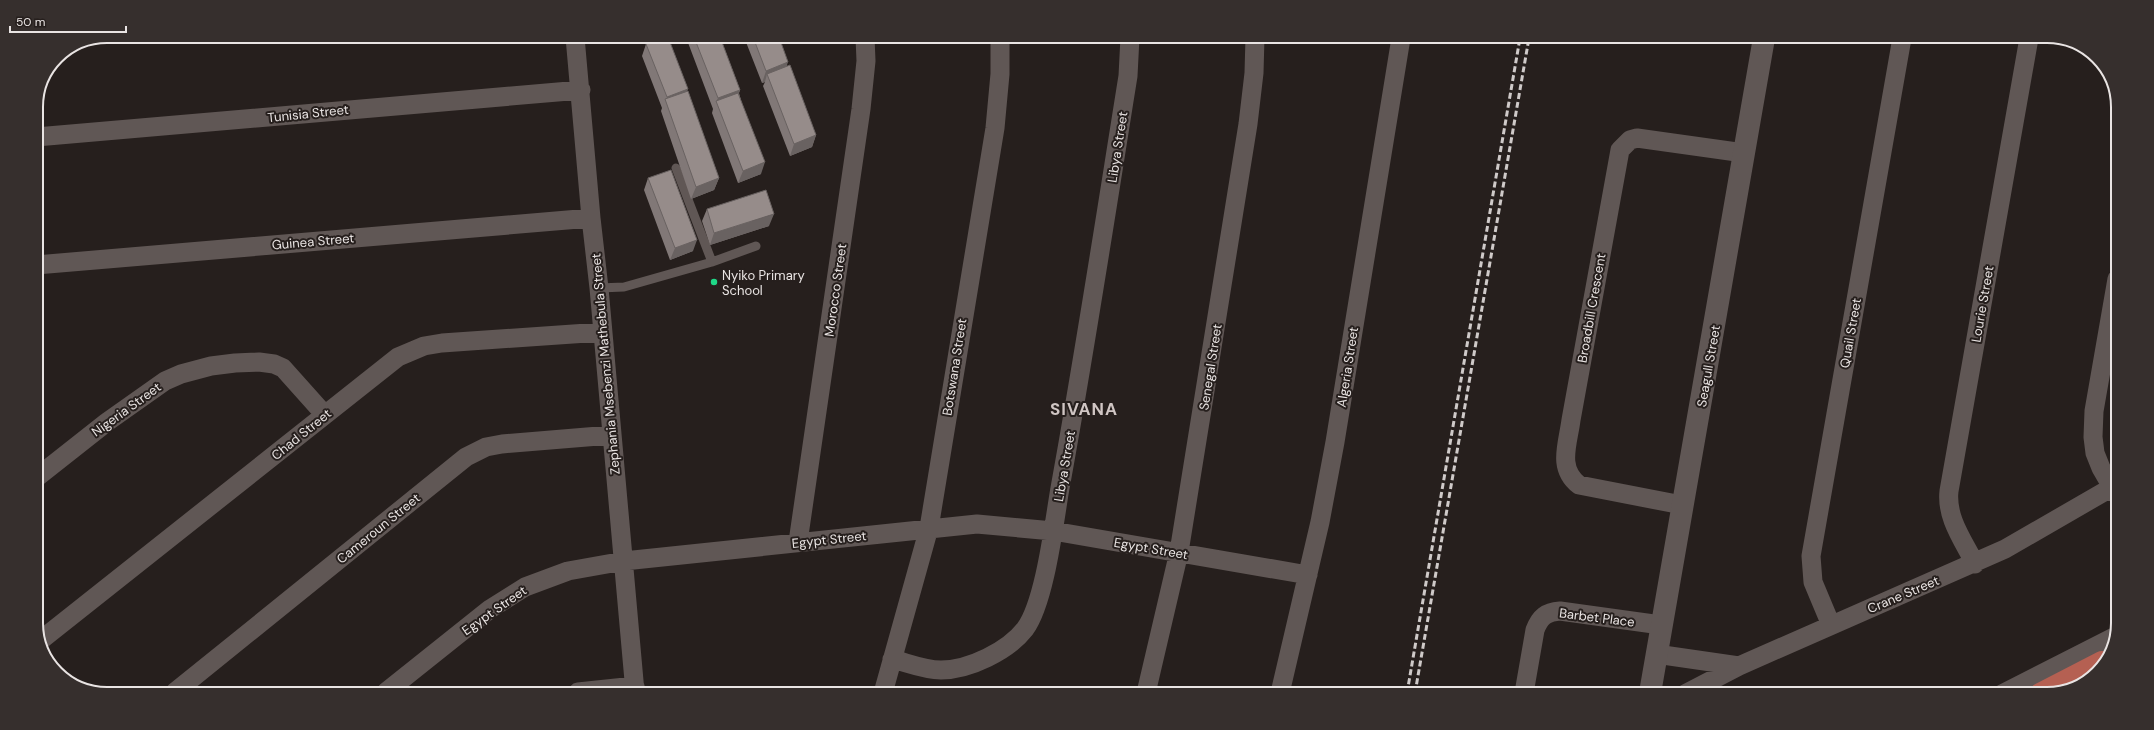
<svg xmlns="http://www.w3.org/2000/svg" width="2154" height="730" font-family="'DM Sans',sans-serif">
  <rect width="100%" height="100%" fill="#261f1d"/>
  <g fill="none" stroke-linecap="round" stroke-linejoin="round">
    <path stroke="#605755" stroke-width="9" d="M676,168L712,262
      M599,288L624,287L712,262L756,246"/>
    <path stroke="#605755" stroke-width="19" d="M575,37L591,218L599,288L635,692
      M36,137L581,90
      M36,265L591,218
      M36,478L107,422L165,381L181,374L211,366L235,363L259,362L274,364L283,368L325,415
      M2116,494L2101,468L2095,453L2093,437L2094,411L2117,279
      M1682,505L1579,485C1557,468 1568,444 1571,420L1620,150L1630,140L1637,138L1744,153
      M798,542L861,109L866,61L865,37
      M1975,564C1963,540 1946,518 1949,491L2029,38
      M1831,625L1813,582L1811,556L1902,38
      M41,640L398,357L424,346L442,343L602,332
      M1656,654L1739,666
      M892,659C908,663 924,670 941,670C969,670 1008,651 1025,629C1045,602 1054,523 1060,488C1085,351 1106,213 1128,76L1130,37
      M175,692L466,457L486,447L502,444L611,435
      M386,692L490,609L525,587L568,571L624,561L977,524L1053,531L1308,575
      M578,692L635,686
      M883,693L929,528L995,128L1000,74V37
      M1146,693L1179,552L1248,124L1254,73L1255,37
      M1280,693L1320,522L1335,442L1401,38
      M1524,693L1535,630C1540,617 1546,612 1560,611L1661,625
      M1685,694L1739,666L2005,549L2116,485
      M2002,694L2116,636"/>
    <path stroke="#605755" stroke-width="22" d="M1650,693L1764,38"/>
    <path stroke="#b56052" stroke-width="22" d="M2040,694L2102,662"/>
    <path stroke="#cfcac9" stroke-width="3" stroke-dasharray="6 3" stroke-linecap="butt" d="M1407,693L1520,38
      M1415,693L1529,38"/>
  </g>
  <path fill="#817877" d="M688,37H720L740,90L739,93L761,174L738,183L712,113L713,109L687,40Z
    M744,37H779L787,66L816,135L812,147L790,156L763,86L765,82L762,83Z
    M646,44L687,91L719,178L714,190L691,199L661,111L662,108L642,56Z
    M648,178L693,251L670,260L644,190Z
    M707,209L769,226L710,245L702,221Z"/>
  <path fill="#696261" d="M788,62L784,74H767L765,82L762,83L766,71Z
    M688,89L684,100H666L667,97Z
    M740,90L736,101L716,102L718,98Z
    M816,135L812,147L790,156L794,144Z
    M765,162L761,174L738,183L743,171Z
    M719,178L714,190L691,199L696,187Z
    M774,214L769,226L710,245L714,233Z
    M697,240L693,251L670,260L675,248Z"/>
  <path fill="#968c8a" stroke="#696261" d="M664,37H668L688,89L667,97L646,44Z
    M694,37H720L740,90L718,98Z
    M753,37H779L788,62L766,71Z
    M790,65L816,135L794,144L767,74Z
    M688,91L719,178L696,187L665,99Z
    M738,93L765,162L743,171L716,101Z
    M671,170L697,240L675,248L648,178Z
    M766,190L774,214L714,233L707,209Z"/>
  <circle fill="#1fd887" stroke="#261f1d" stroke-width="1.5" cx="714" cy="282" r="4"/>
  <g text-anchor="middle" stroke-width="4" stroke-linejoin="round" paint-order="stroke">
    <g font-size="13" fill="#e9e4e3" stroke="#261f1d">
      <text transform="translate(308 113) rotate(-6)" y="5">Tunisia Street</text>
      <text transform="translate(1117 147) rotate(-81)" y="5">Libya Street</text>
      <text transform="translate(313 241) rotate(-5)" y="5">Guinea Street</text>
      <text transform="translate(835 290) rotate(-82)" y="5">Morocco Street</text>
      <text transform="translate(1982 304) rotate(-80)" y="5">Lourie Street</text>
      <text transform="translate(1591 308) rotate(-80)" y="5">Broadbill Crescent</text>
      <text transform="translate(1850 333) rotate(-80)" y="5">Quail Street</text>
      <text transform="translate(605 364) rotate(-95)" y="5">Zephania Msebenzi Mathebula Street</text>
      <text transform="translate(1708 366) rotate(-80)" y="5">Seagull Street</text>
      <text transform="translate(954 367) rotate(-81)" y="5">Botswana Street</text>
      <text transform="translate(1210 367) rotate(-81)" y="5">Senegal Street</text>
      <text transform="translate(1347 367) rotate(-81)" y="5">Algeria Street</text>
      <text transform="translate(126 409) rotate(-36)" y="5">Nigeria Street</text>
      <text transform="translate(301 434) rotate(-39)" y="5">Chad Street</text>
      <text transform="translate(1064 466) rotate(-80)" y="5">Libya Street</text>
      <text transform="translate(378 528) rotate(-39)" y="5">Cameroun Street</text>
      <text transform="translate(829 539) rotate(-6)" y="5">Egypt Street</text>
      <text transform="translate(1151 548) rotate(10)" y="5">Egypt Street</text>
      <text transform="translate(1903 594) rotate(-23)" y="5">Crane Street</text>
      <text transform="translate(494 610) rotate(-35)" y="5">Egypt Street</text>
      <text transform="translate(1597 617) rotate(7)" y="5">Barbet Place</text>
    </g>
    <g font-size="13" fill="#e9e4e3" stroke="#261f1d" text-anchor="start">
      <text x="722" y="280">Nyiko Primary<tspan x="722" dy="15">School</tspan></text>
    </g>
    <g font-size="17" font-weight="bold" letter-spacing="1" fill="#d0c6c4" stroke="#261f1d">
      <text x="1084" y="415">SIVANA</text>
    </g>
  </g>
  <path d="M0 0H2154V730H0ZM107 43H2047A64 64 0 0 1 2111 107V623A64 64 0 0 1 2047 687H107A64 64 0 0 1 43 623V107A64 64 0 0 1 107 43Z" fill="#362f2d" fill-rule="evenodd"/>
  <path fill="none" stroke="#e9e4e3" stroke-width="2" d="M107 43H2047A64 64 0 0 1 2111 107V623A64 64 0 0 1 2047 687H107A64 64 0 0 1 43 623V107A64 64 0 0 1 107 43Z"/>
  <path d="M10 26v6h116v-6" fill="none" stroke="#e9e4e3" stroke-width="2"/>
  <text x="16" y="26" font-size="12" fill="#e9e4e3" stroke="#261f1d" stroke-width="3" paint-order="stroke">50 m</text>
</svg>
